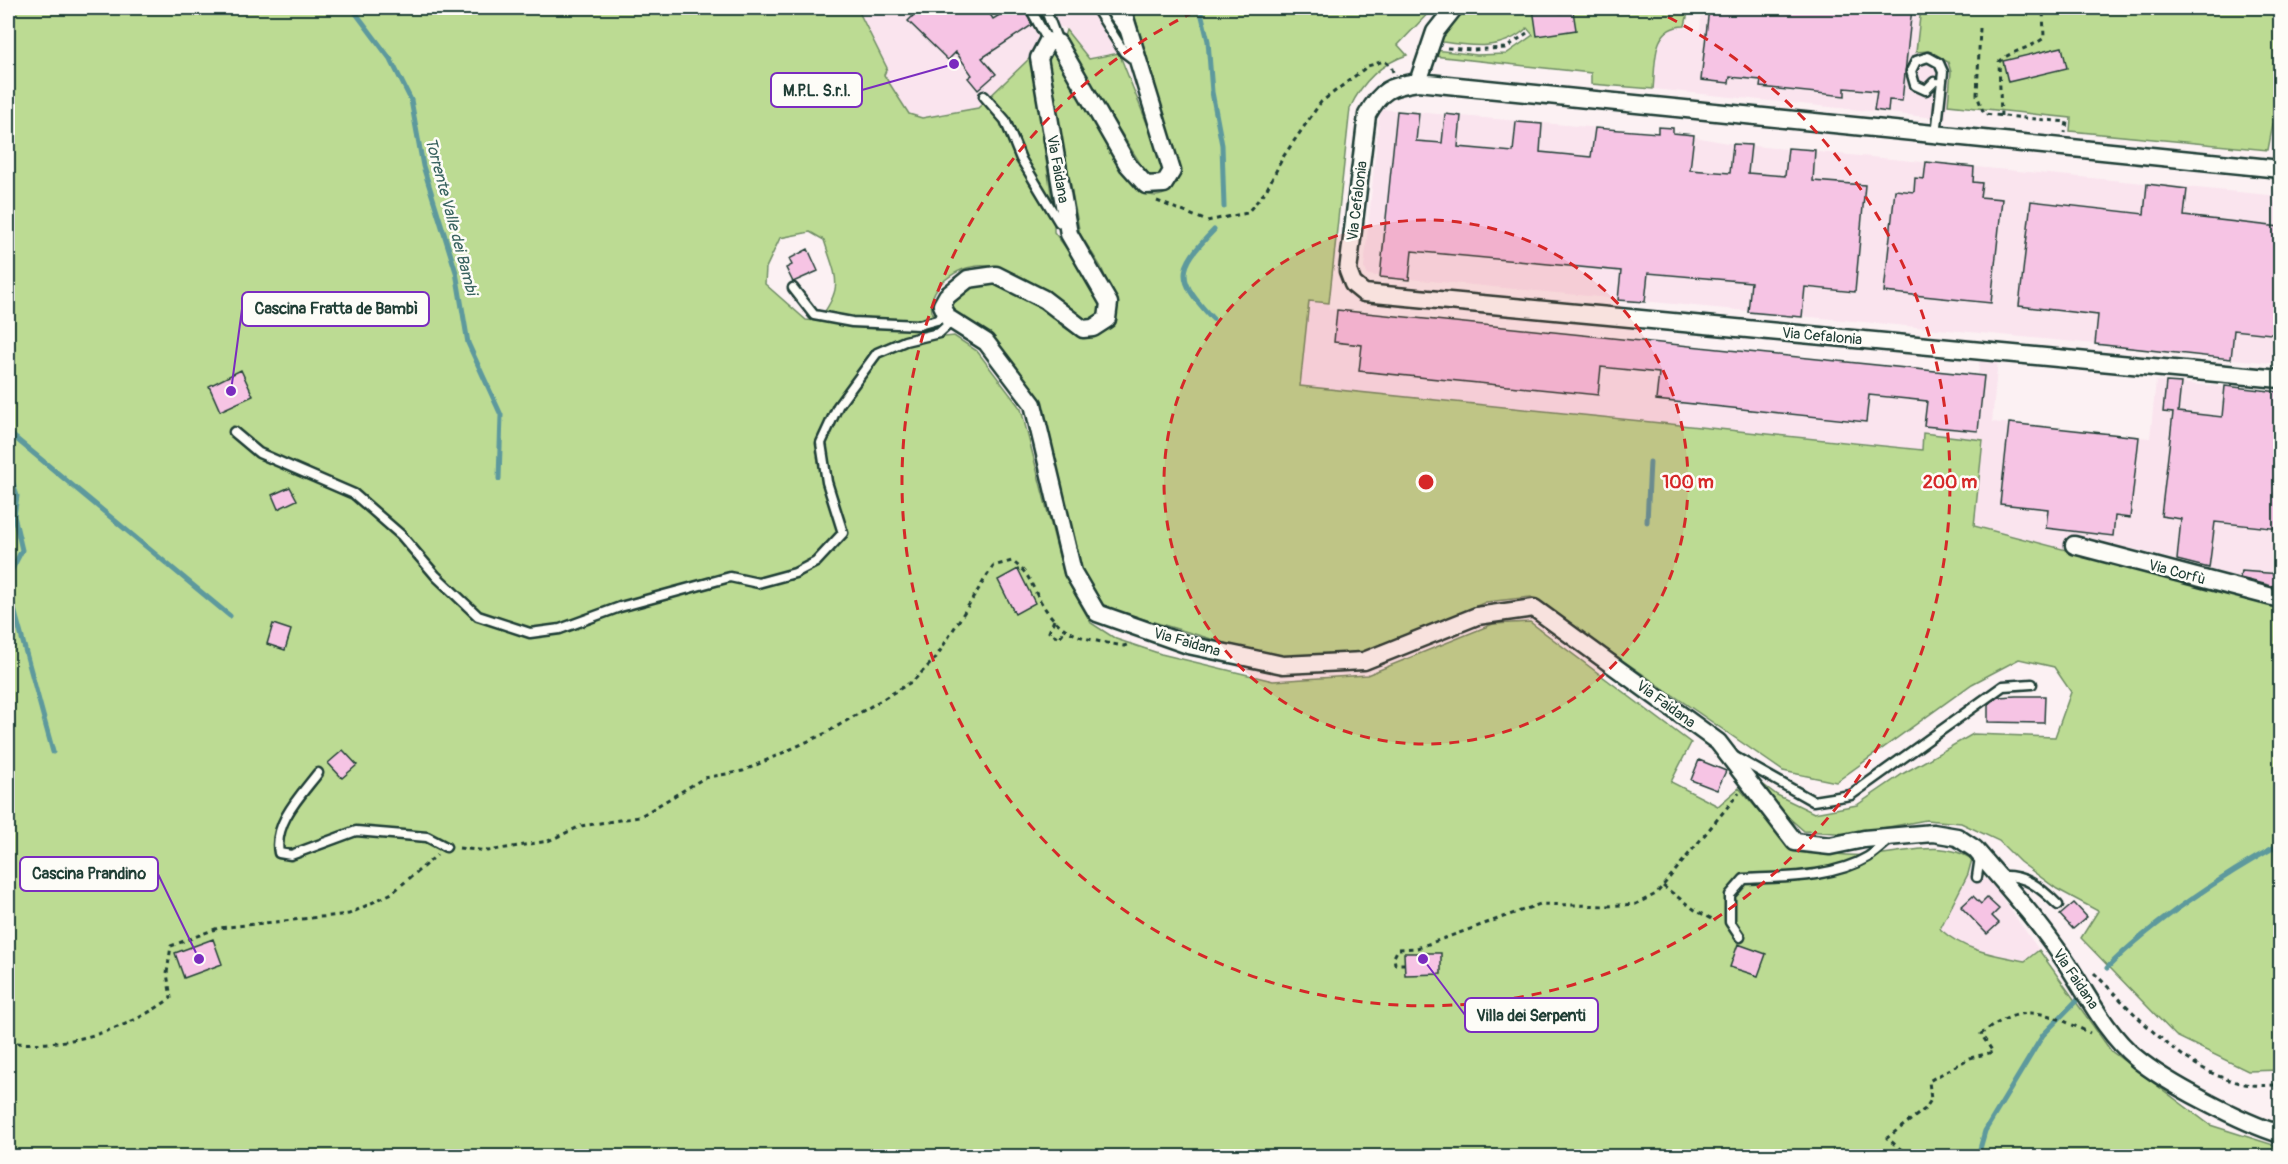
<svg xmlns="http://www.w3.org/2000/svg" width="2288" height="1164" font-family="Pangolin,sans-serif">
  <rect width="100%" height="100%" fill="#fcf1f3"/>
  <filter id="ink" filterUnits="userSpaceOnUse"><feTurbulence type="fractalNoise" baseFrequency=".0167" numOctaves="2"/><feDisplacementMap in="SourceGraphic" scale="12" xChannelSelector="R" yChannelSelector="G"/><feConvolveMatrix kernelMatrix="1 2 1 2 8 2 1 2 1" color-interpolation-filters="sRGB"/></filter>
  <g filter="url(#ink)">
    <path fill="#fae4ee" d="M857,8H1115L1127,52L1089,59L1065,28L1054,26L1037,38L1031,57L978,108L922,118L909,114L883,75L887,68Z
      M1702,8H1921L1916,51H1928L1938,55L1948,62L1951,72L1946,119L1653,89L1659,40L1665,31L1675,26L1700,30Z
      M1380,109L1635,131L1657,141L1658,127L1673,128V133L1733,144L2280,196V364L2095,344L1368,275L1364,268Z
      M1309,301L1329,303V309L1978,375L1980,357L1998,359L1992,422L2139,437L2150,438L2156,381L2280,392V586L2275,587L2130,548L2122,552H2072L1973,526L1983,440L1923,434V450L1299,386Z
      M1968,874L1990,881L2039,950L2025,961L1981,952L1954,941L1940,929Z"/>
    <path fill="#bcdb93" stroke="#6e8c64" stroke-width="1.5" fill-rule="evenodd" d="M8,8H857L887,68L884,75L909,114L922,118L978,108L1031,57L1054,214V232L1095,287L1104,310L1089,322C1048,296 994,239 945,280C933,290 929,301 933,317L918,320L919,340L954,336L977,351L1021,409L1064,575L1091,623L1116,639L1161,654L1273,681L1367,675L1493,624L1530,622L1691,743L1671,782L1718,806L1739,788L1789,846C1811,852 1850,857 1872,855C1906,853 1941,839 1972,859L1968,874L1940,929C1964,951 1994,955 2025,961L2039,950L2111,1051L2210,1125L2280,1147V1156H8ZM810,232L824,240C836,278 845,286 818,321L806,320L765,284L766,268L780,238Z
      M1132,8H1433L1398,45L1407,55C1380,64 1362,82 1350,108L1329,303L1309,301L1300,386L1922,450L1923,433L1983,440L1974,526L2280,606L2276,640L2280,641V1070L2248,1071L2176,1036L2081,938L2098,911L2057,889L2020,862L1999,841L1961,823L1926,820L1851,834L1804,831L1779,809L1753,777L1777,795L1814,813L1857,805L1904,773L1973,734L2055,737L2071,692L2054,667L2019,659L1972,684L1836,782L1783,771L1531,597L1486,602L1367,652L1282,660L1103,607L1080,571L1038,401L951,312V303L971,284L994,281L1039,304L1062,326L1079,337H1091L1107,329L1112,322L1116,303L1101,267L1080,234L1046,58L1053,49L1122,171C1143,196 1162,211 1181,173L1152,85L1146,53Z
      M1462,8H1689L1685,26C1651,26 1656,63 1653,89L1591,84V73L1434,56L1435,50L1477,55L1506,54L1533,35L1527,28C1501,52 1470,46 1437,41Z
      M1921,8H2280V124H2273L2268,150L2070,131L2071,118L1948,105L1951,72L1948,62L1928,51L1916,52Z
      M1066,30L1089,59L1119,53L1164,166L1161,176H1148L1063,40Z"/>
    <g fill="none" stroke-linecap="round" stroke-linejoin="round">
      <path stroke="#5d999d" stroke-width="5" d="M352,8L391,60L411,100L423,166L456,272L468,343L501,415L499,479
        M1200,8L1208,41L1212,92L1222,145L1224,207
        M1213,319C1176,279 1175,270 1214,230
        M8,432L230,616
        M8,469L17,496L14,516L22,550L8,577
        M1647,522L1650,462
        M8,587L53,752
        M2107,968C2151,923 2225,874 2280,844
        M1978,1156L1985,1131L2043,1035L2076,1001"/>
    </g>
    <path fill="#f6c4e4" stroke="#1f3d34" stroke-width="1.5" d="M907,8H986L993,19L1011,8H1023L1032,25L982,58L996,74L978,90L968,78L972,75L956,52L948,60L908,21L913,16Z
      M1533,8H1559L1560,13L1573,11L1576,30L1537,36Z
      M1709,8H1912L1902,101L1889,100L1888,112L1874,110L1877,91L1845,88V96L1760,87L1761,80L1730,77L1729,83L1701,80Z
      M2062,47L2067,68L2008,82L2003,61Z
      M1397,111L1419,113L1416,141L1442,143L1445,114L1461,116L1458,147L1513,152L1516,122L1542,124L1540,152L1591,157L1595,128L1658,133V127L1673,128V133L1694,135L1690,170L1730,173L1733,144L1751,145L1748,173L1785,176L1788,148L1815,150L1813,181L1865,185L1855,292L1805,287L1802,317L1748,312L1751,282L1648,273L1645,302L1618,300L1621,271L1412,251L1409,280L1380,277Z
      M1926,162L1974,167L1973,182L1982,183L1980,197L2002,199L1991,303L1884,292L1895,190L1914,192L1915,178L1924,179Z
      M2147,184L2187,189L2184,216L2280,227V335L2234,330L2231,359L2095,344L2098,315L2019,306L2031,201L2144,214Z
      M808,249L818,271L793,282L786,268L792,265L789,259Z
      M1337,310L1984,376L1978,431L1924,426L1927,401L1869,395L1866,422L1656,400L1659,373L1601,367L1598,395L1359,371L1362,345L1334,342Z
      M241,370L253,396L220,411L209,386Z
      M2166,382L2181,383L2178,412L2222,417L2225,386L2279,392L2276,423H2280V529L2215,522L2209,568L2177,560L2181,519L2161,516L2173,413L2163,412Z
      M2009,423L2139,437L2130,518L2115,516L2113,536L2046,528L2048,509L2000,504Z
      M290,487L297,500L278,509L272,495Z
      M1018,569L1035,603L1015,614L998,580Z
      M2241,571L2280,574V588L2240,578Z
      M273,624L291,630L285,650L267,644Z
      M2016,696H2045L2044,723L1988,722V705L1998,697Z
      M343,750L357,765L342,778L328,763Z
      M1699,760L1726,771L1717,790L1691,780Z
      M1973,896L1981,904L1987,898L1999,909L1992,916L1999,923L1987,934L1961,907Z
      M2074,903L2087,917L2073,929L2060,915Z
      M213,939L222,964L184,978L175,953Z
      M1738,944L1766,954L1758,976L1730,967Z
      M1404,953H1441V974L1405,975Z"/>
    <g fill="none" stroke-linecap="round" stroke-linejoin="round">
      <g stroke="#1f3d34" stroke-width="13">
        <path id="lane" d="M1030,8L1048,41
          M1045,8L1058,42
          M1096,8L1124,52L1137,62
          M1108,8L1126,32
          M1934,82L1926,90L1915,85L1911,71L1916,61L1928,57L1939,63L1943,72L1936,135
          M984,96L1005,120L1021,159L1059,222L1067,227
          M793,288L814,315L852,322L919,325L937,320L945,314
          M234,432L259,453L354,494L401,535L436,576L478,616L530,633L560,629L620,607L730,577L758,583L795,573L816,562L843,533L827,482L821,443L838,406L877,353L905,341L939,333L952,321
          M1735,757L1813,801L1851,795L2003,686L2032,684
          M318,773C301,795 273,823 279,853L291,855L356,831L427,837L446,847
          M1998,876C2025,874 2040,887 2058,905
          M1977,877L1980,857
          M1740,937L1730,922V895L1744,879C1783,877 1833,878 1868,857C1876,852 1883,845 1890,839"/>
      </g>
      <g stroke="#1f3d34" stroke-width="21">
        <path id="street" d="M1122,8L1172,171L1164,184L1146,185L1128,165L1058,43L1048,41L1039,58L1069,234L1109,303L1107,319L1093,328L1083,329L1044,299L996,275L968,279L947,296L942,305L948,318L986,342L1033,404L1073,572L1097,613L1188,645L1283,665L1364,661L1477,616L1534,608L1718,742L1795,842L1830,846L1864,839L1933,833L1957,837L1975,849C2004,883 2036,918 2061,955C2085,989 2103,1031 2136,1058C2166,1083 2243,1123 2280,1134
          M1418,82L1435,32L1454,8
          M2280,169L1418,82C1390,86 1381,90 1367,115L1348,271L1353,284L1364,293L2280,379
          M2074,545L2280,599"/>
      </g>
      <path stroke="#1f3d34" stroke-width="3" stroke-dasharray="4.5 4.5" stroke-linecap="butt" d="M1980,28L1977,95L1984,114L2067,122L2065,133
        M1447,48L1472,50L1506,48L1527,33
        M2001,116L1999,62C2010,51 2029,49 2044,38L2043,8
        M1157,201L1207,221L1247,213L1266,191L1283,157L1321,102L1368,66L1384,61L1391,66L1393,72
        M1054,620L1049,632L1059,638L1065,630
        M459,848L488,851L548,841L581,826L639,817L704,778L743,771L826,733L913,681L935,659L993,566L1012,561C1032,576 1029,582 1041,602C1062,638 1086,639 1124,646L1131,643
        M1663,886L1695,910L1716,921
        M1405,964H1395L1394,957L1398,949L1417,948L1540,904L1607,906L1636,904L1656,894L1739,793
        M2094,973C2142,1020 2204,1097 2280,1084
        M8,1042C64,1049 126,1031 171,998L167,973L171,946L218,928L349,914L392,893L437,855
        M1909,1156L1887,1138L1925,1109L1931,1100L1929,1081L1970,1058L1993,1052L1981,1034C2025,1001 2045,1012 2090,1033"/>
      <use href="#lane" stroke="#fdfcf7" stroke-width="8"/>
      <use href="#street" stroke="#fdfcf7" stroke-width="16"/>
    </g>
  </g>
  <circle cx="1426" cy="482" r="262" fill="#d62828" fill-opacity=".12"/>
  <g fill="none" stroke="#d62828" stroke-width="3" stroke-dasharray="10 8">
    <circle cx="1426" cy="482" r="262"/>
    <path d="M1652 9A524 524 0 1 1 1200 9"/>
  </g>
  <g text-anchor="middle" stroke-width="5" stroke-linejoin="round" paint-order="stroke">
    <g font-size="15" fill="#1f3d34" stroke="#fdfcf7">
      <text transform="translate(1058 169) rotate(80)" y="5">Via Faidana</text>
      <text transform="translate(1357 201) rotate(-83)" y="5">Via Cefalonia</text>
      <text transform="translate(1822 336) rotate(5)" y="5">Via Cefalonia</text>
      <text transform="translate(2177 572) rotate(15)" y="5">Via Corfù</text>
      <text transform="translate(1187 642) rotate(16)" y="5">Via Faidana</text>
      <text transform="translate(1666 704) rotate(36)" y="5">Via Faidana</text>
      <text transform="translate(2076 979) rotate(56)" y="5">Via Faidana</text>
    </g>
    <g font-size="16" font-style="italic" fill="#396360" stroke="#fdfcf7">
      <text transform="translate(452 216) rotate(75)" y="6">Torrente Valle dei Bambi</text>
    </g>
  </g>
  <circle cx="1426" cy="482" r="9" fill="#d62828" stroke="#fdfcf7" stroke-width="3"/>
  <g font-size="18" text-anchor="middle" font-weight="bold" fill="#d62828" stroke="#fdfcf7" stroke-width="5" stroke-linejoin="round" paint-order="stroke">
    <text x="1688" y="488">100 m</text>
    <text x="1950" y="488">200 m</text>
  </g>
  <path fill="none" stroke="#7b2cbf" stroke-width="2" d="M954 64L862 90M231 391L242 309M199 959L158 874M1423 959L1465 1015"/>
  <g fill="#7b2cbf" stroke="#fdfcf7" stroke-width="2">
    <circle cx="954" cy="64" r="6"/>
    <circle cx="231" cy="391" r="6"/>
    <circle cx="199" cy="959" r="6"/>
    <circle cx="1423" cy="959" r="6"/>
  </g>
  <g fill="#fdfcf7" stroke="#7b2cbf" stroke-width="2">
    <rect x="771" y="73" width="91" height="34" rx="6"/>
    <rect x="242" y="292" width="187" height="34" rx="6"/>
    <rect x="20" y="857" width="138" height="34" rx="6"/>
    <rect x="1465" y="998" width="133" height="34" rx="6"/>
  </g>
  <g font-size="16" text-anchor="middle" font-weight="bold" fill="#1f3d34">
    <text x="817" y="96">M.P.L. S.r.l.</text>
    <text x="336" y="314">Cascina Fratta de Bambì</text>
    <text x="89" y="879">Cascina Prandino</text>
    <text x="1531" y="1021">Villa dei Serpenti</text>
  </g>
  <rect width="2288" height="1164" fill="none" stroke="#fdfcf7" stroke-width="30"/>
  <rect x="15" y="15" width="2258" height="1134" fill="none" stroke="#1f3d34" stroke-width="2" filter="url(#ink)"/>
</svg>
